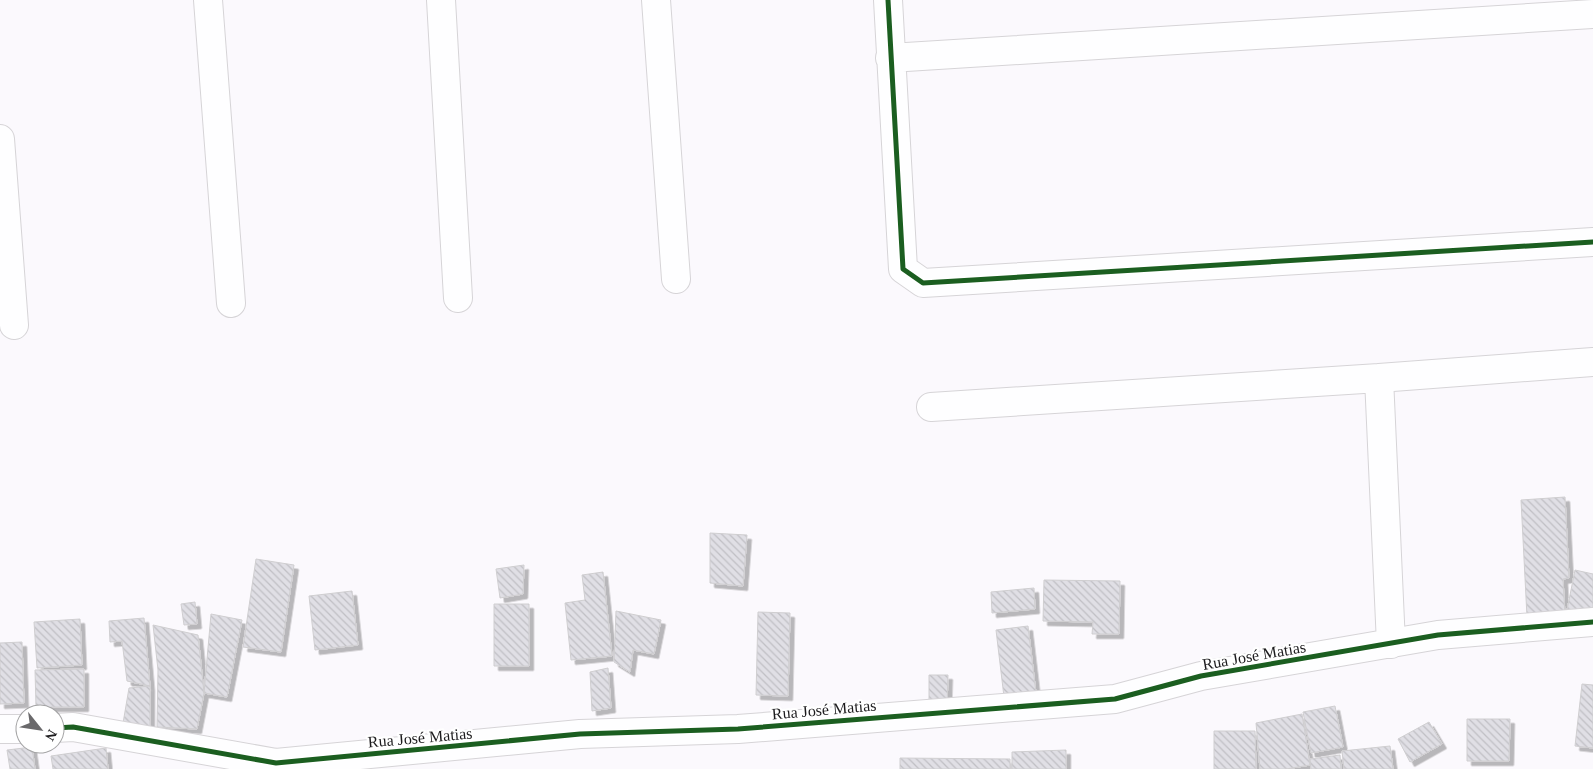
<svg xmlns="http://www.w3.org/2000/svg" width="1593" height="769" font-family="Georgia,serif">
  <defs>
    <pattern id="building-back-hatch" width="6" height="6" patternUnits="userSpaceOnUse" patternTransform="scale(1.25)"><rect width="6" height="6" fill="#e0dfe5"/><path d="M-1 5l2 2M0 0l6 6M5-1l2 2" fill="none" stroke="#c0bfc4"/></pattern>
    <filter id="shadow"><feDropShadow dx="4.5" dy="4.5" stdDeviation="0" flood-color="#0004"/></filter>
  </defs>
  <rect width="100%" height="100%" fill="#fbf9fd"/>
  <path fill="url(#building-back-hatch)" stroke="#cfced0" filter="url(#shadow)" d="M1565,497L1569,578L1563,579L1565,615L1527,617L1521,500Z
    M710,533L747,535L743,586L710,583Z
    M256,559L294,565L281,652L243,647Z
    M524,565L523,594L500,598L496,569Z
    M1575,570L1593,574V615L1567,610Z
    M603,572L612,656L571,660L565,603L585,600L582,575Z
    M1044,580L1120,581L1119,634H1092L1093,622L1043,621Z
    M1034,588L1035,609L992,613L991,592Z
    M352,591L358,645L315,650L309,596Z
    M195,602L197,624L184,625L181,604Z
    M494,604H529V666H494Z
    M616,611L661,620L654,654L633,650L630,672L614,662Z
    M758,612L790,613L788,696L756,695Z
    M211,614L242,620L227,697L204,693Z
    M144,618L150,686L127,681L122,641L110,642L109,621Z
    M80,619L82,665L37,668L34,622Z
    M153,625L198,635L204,693L197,729L157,727L158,670Z
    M1028,626L1036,693L1004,697L996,630Z
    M22,642L24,703L0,704V643Z
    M608,668L611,708L592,711L590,672Z
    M84,669V707H36L35,670Z
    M929,675H948L947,708H929Z
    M1582,684L1593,685V748L1575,746Z
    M150,686V727L122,729L129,688Z
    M1335,706L1343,747L1311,753L1303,712Z
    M1302,714L1310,765L1286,769H1260L1256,723Z
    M1467,719H1510L1509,761H1467Z
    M1429,722L1442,744L1410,762L1398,739Z
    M1214,731H1255L1256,769H1214Z
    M1390,746L1393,769H1344L1342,751Z
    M32,747L35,769H10L7,750Z
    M106,748L108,769H53L51,756Z
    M1066,750V769H1012V752Z
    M1340,755L1341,769H1311L1310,759Z
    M900,758L1010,759V769H900Z"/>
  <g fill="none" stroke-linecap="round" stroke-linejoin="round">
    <g stroke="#d6d4d7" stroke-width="30">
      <path id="minor" d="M208,0L231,303
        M441,0L458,298
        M656,0L676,279
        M888,0L903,269L923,283L1593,242
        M890,58L1593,14
        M0,139L14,325
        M1379,378L1593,362
        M931,407L1379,378L1391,644
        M55,728L73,727L276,763L580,734L738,729L1115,699L1201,676L1438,635L1593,622
        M0,729H25"/>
    </g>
    <use href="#minor" stroke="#fefeff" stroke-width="28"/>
    <g stroke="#fff" stroke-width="8">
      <path id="cycleway" d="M888,0L903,269L923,283L1593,242
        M55,728L73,727L276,763L580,734L738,729L1115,699L1201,676L1438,635L1593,622"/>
    </g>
    <use href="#cycleway" stroke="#1b5e20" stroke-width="5"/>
  </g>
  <g text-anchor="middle" stroke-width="4.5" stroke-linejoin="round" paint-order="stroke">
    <g font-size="16" fill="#1c1b1d" stroke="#fff">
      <text transform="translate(1254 655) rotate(-10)" y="6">Rua José Matias</text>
      <text transform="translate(824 709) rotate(-5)" y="6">Rua José Matias</text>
      <text transform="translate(420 737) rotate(-5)" y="6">Rua José Matias</text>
    </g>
  </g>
  <g transform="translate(40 729) rotate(120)"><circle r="24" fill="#ffffff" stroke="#a4a4a5"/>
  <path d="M0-4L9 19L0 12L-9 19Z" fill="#6a696b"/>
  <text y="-8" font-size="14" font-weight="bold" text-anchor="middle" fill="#1c1b1d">N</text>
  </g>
</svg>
